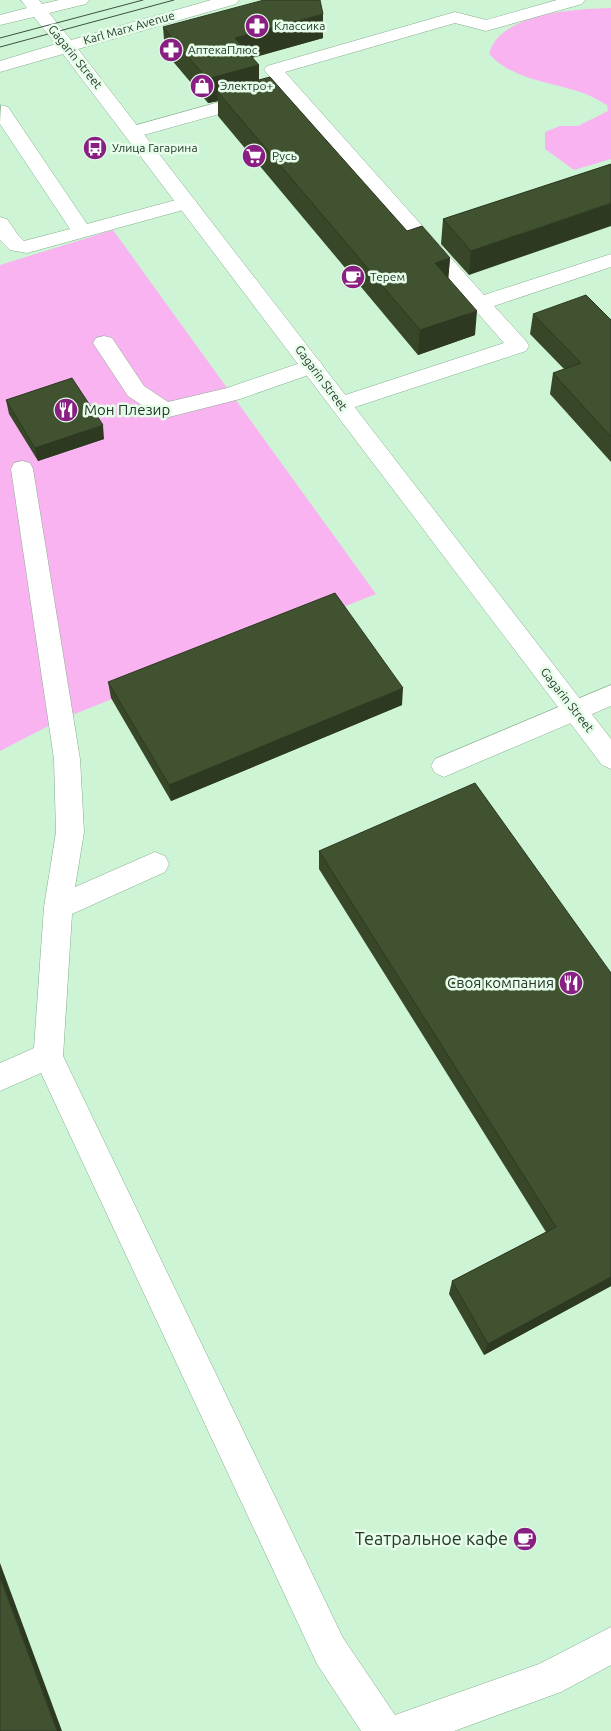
<svg xmlns="http://www.w3.org/2000/svg" width="611" height="1731" font-family="Ubuntu,sans-serif">
  <rect width="100%" height="100%" fill="#cdf4d5"/>
  <path fill="#fab3f1" d="M611,8V159L574,170L545,149V132L560,126H578L608,111L607,105C600,101 593,97 586,94C553,82 514,81 489,54C499,13 576,9 611,8Z
    M113,230L376,594L62,719L0,751V265Z"/>
  <g fill="none" stroke-linecap="round" stroke-linejoin="round">
    <g stroke="#88ad90" stroke-width="1">
      <path id="minor" d="M557,0H585L582,4L486,31L455,23L285,72L484,295L611,254V267L494,306L526,341L529,346L526,351L349,409L341,411L333,409L330,404L333,399L504,343L264,70L267,66L455,12L486,20Z
        M255,92L262,94L264,98L262,102L133,138L126,136L123,132L126,128Z
        M1,105L8,107L87,224L187,197L194,199L197,203L194,207L27,253L10,250L0,240V217L7,219L18,235L24,241L70,229L0,124Z
        M104,336L112,338L144,386L168,402L227,388L312,359L320,361L323,366L320,371L240,399L165,418L157,415L128,396L93,343L96,338Z
        M22,461L30,463L33,469L80,759L84,832L75,887L155,852L165,856L169,864L165,872L72,914L63,1056L343,1638L395,1715L539,1664L611,1627V1665L561,1692L454,1731H361L317,1664L41,1073L0,1091V1063L34,1048L44,907L56,832L54,759L11,469L14,463Z
        M611,685V706L453,773L444,777L435,773L431,766L435,759Z"/>
    </g>
    <g stroke="#88ad90" stroke-width="1">
      <path id="major" d="M21,0H39L42,4L59,0H89L86,4L49,13L71,40L211,0H239L236,4L78,49L611,739V769L602,765L63,54L0,72V61L56,44L34,17L0,25V15L27,8Z"/>
    </g>
    <use href="#minor" fill="#fff" fill-rule="evenodd"/>
    <use href="#major" fill="#fff" fill-rule="evenodd"/>
    <path stroke="#3e5041" stroke-width="1" d="M0,38L143,0
      M0,47L174,0"/>
  </g>
  <path fill="#374728" d="M163,27L323,38L252,58L259,65V80L407,231L450,258L448,278L475,335L418,355L218,116V101L208,103L165,52Z
    M611,164L469,275L441,244L443,219Z
    M533,314L611,320V462L550,394L553,373L564,369L530,334Z
    M6,400L104,439L38,461L9,414Z
    M108,682L402,705L171,801L111,698Z
    M319,851L611,973V1286L484,1355L449,1294L452,1281L546,1232L319,869Z"/>
  <path fill="#2d3921" d="M323,14V38L236,62L235,38Z
    M259,65V89L217,91L218,101L208,103L207,79Z
    M611,203V226L469,275L471,251Z
    M450,258L448,282L435,263Z
    M477,311L475,335L418,355L420,330Z
    M103,425L104,439L38,461L35,448Z
    M403,688L402,705L171,801L169,785Z
    M611,1277V1286L484,1355L488,1344Z
    M0,1563L62,1731H57L0,1577Z"/>
  <path fill="#40522f" stroke="#2d3921" d="M264,0H320L323,14L235,38L259,65L207,79L163,27Z
    M270,77L407,231L422,226L450,258L435,263L477,311L420,330L217,91Z
    M611,164V203L471,251L443,219Z
    M586,295L611,320V437L553,373L581,363L533,314Z
    M72,378L103,425L35,448L6,400Z
    M335,593L403,688L169,785L108,682Z
    M475,783L611,973V1277L488,1344L452,1281L556,1227L319,851Z
    M0,1577L57,1731H0Z"/>
  <defs>
    <g id="pharmacy-disc" transform="scale(1.25)"><circle r="9.5" fill="#891e83" stroke="#e6fdea"/><path d="M-2-6h4v4h4v4h-4v4h-4v-4h-4v-4h4Z" fill="#fff"/></g>
    <g id="shop-disc" transform="scale(1.25)"><circle r="9.5" fill="#891e83" stroke="#e6fdea"/><path d="M-5-2.5h2.3a2.7 3.5 0 0 1 5.4 0H5L5.5 6h-11ZM-1.5-2.5h3a1.5 2.3 0 0 0-3 0Z" fill="#fff"/></g>
    <g id="bus-disc" transform="scale(1.25)"><circle r="9.5" fill="#891e83" stroke="#e6fdea"/><path d="M-5-6H5V4H4V6H2V4H-2V6H-4V4H-5ZM-3.5-4V0h7V-4ZM-3.5 1.2v1.5H-2V1.2ZM2 1.2v1.5H3.5V1.2Z" fill="#fff"/></g>
    <g id="supermarket-disc" transform="scale(1.25)"><circle r="9.5" fill="#891e83" stroke="#e6fdea"/><path d="M-6-5.5h2.5l.6 2H6L4.5 2H-2.5L-4.4-4H-6ZM-1.5 3.2a1.3 1.3 0 1 0 .1 0ZM3 3.2a1.3 1.3 0 1 0 .1 0Z" fill="#fff"/></g>
    <g id="cafe-disc" transform="scale(1.25)"><circle r="9.5" fill="#891e83" stroke="#e6fdea"/><path d="M-5.5-4.5H6V0H3Q3 3.5 0 3.5H-2.5Q-5.5 3.5-5.5 0ZM3-3.2v2h1.7v-2ZM-6 4.5H4V6H-6Z" fill="#fff"/></g>
    <g id="restaurant-disc" transform="scale(1.25)"><circle r="9.5" fill="#891e83" stroke="#e6fdea"/><path d="M-5-6h1v4h1v-4h1v4h1v-4h1v5L-1.5 .5V6h-2V.5L-5-1ZM5-6V6H3V1.5H1.5Q1.5-4 5-6Z" fill="#fff"/></g>
  </defs>
  <g fill-rule="evenodd">
    <use href="#pharmacy-disc" x="257" y="26"/>
    <use href="#pharmacy-disc" x="171" y="50"/>
    <use href="#shop-disc" x="202" y="86"/>
    <use href="#bus-disc" x="95" y="148"/>
    <use href="#supermarket-disc" x="254" y="156"/>
    <use href="#cafe-disc" x="353" y="277"/>
    <use href="#restaurant-disc" x="66" y="410"/>
    <use href="#restaurant-disc" x="571" y="983"/>
    <use href="#cafe-disc" x="525" y="1539"/>
  </g>
  <g text-anchor="middle" stroke-width="5" stroke-linejoin="round" paint-order="stroke">
    <g font-size="12" fill="#29382c" stroke="#e6fdea" text-anchor="start">
      <text x="274" y="30">Классика</text>
      <text x="188" y="54">АптекаПлюс</text>
      <text x="220" y="90">Электро+</text>
      <text x="112" y="152">Улица Гагарина</text>
      <text x="272" y="160">Русь</text>
      <text x="370" y="281">Терем</text>
    </g>
    <g font-size="12" fill="#29382c" stroke="#e6fdea">
      <text transform="translate(129 28) rotate(-16)" y="4">Karl Marx Avenue</text>
      <text transform="translate(75 57) rotate(51)" y="4">Gagarin Street</text>
      <text transform="translate(321 378) rotate(53)" y="4">Gagarin Street</text>
      <text transform="translate(567 700) rotate(52)" y="4">Gagarin Street</text>
    </g>
    <g font-size="15" fill="#29382c" stroke="#e6fdea" text-anchor="start">
      <text x="84" y="415">Мон Плезир</text>
      <text x="554" y="988" text-anchor="end">Своя компания</text>
    </g>
    <g font-size="18" fill="#29382c" stroke="#e6fdea" text-anchor="end">
      <text x="508" y="1545">Театральное кафе</text>
    </g>
  </g>
</svg>
